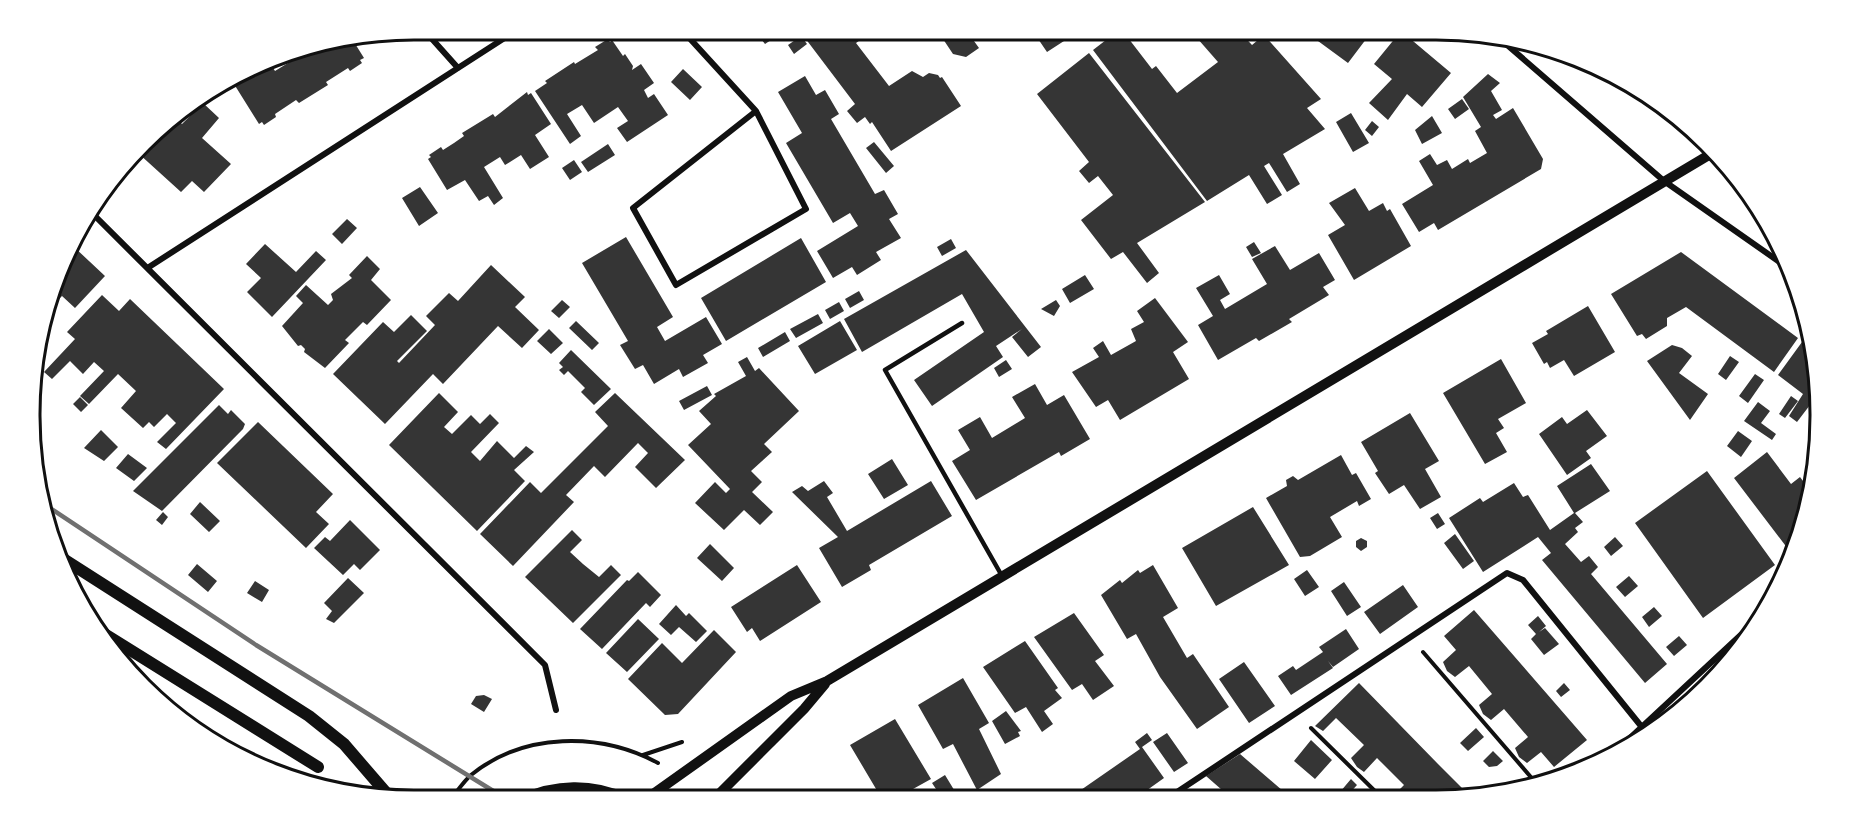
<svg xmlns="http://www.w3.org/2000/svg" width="1850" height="830" font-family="'Space Grotesk',sans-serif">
  <rect width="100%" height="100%" fill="#fff"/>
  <path fill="#353535" d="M754,30H786L765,44Z
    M809,30H868L870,33L856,43L889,86L912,71L923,77L929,73L938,75L940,78L942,77L961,106L891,151L872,122L870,124L865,117L857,123L847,111L855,104L802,34Z
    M937,30H966L979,48L966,57L953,54Z
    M1032,30H1081L1047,52Z
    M1119,30H1122L1152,69L1156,66L1177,93L1218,62L1190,30H1238L1252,45L1264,35L1321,99L1307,108L1325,129L1283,154L1300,184L1287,192L1269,163L1264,166L1282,195L1267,204L1249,175L1207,201L1093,50Z
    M1303,30H1373L1348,63Z
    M1401,31L1451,73L1422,107L1407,94L1388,120L1369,103L1392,79L1374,64Z
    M801,36L807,44L794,54L788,45Z
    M358,39L354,42L364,58L360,60L362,63L350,71L348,68L326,82L328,85L299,103L296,100L275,114L276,117L264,125L262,122L259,124L234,84L270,63L275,71L306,52L305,48Z
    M608,39L610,42L612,40L623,56L625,54L633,66L632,70L641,64L654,83L644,90L648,98L654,94L668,115L627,142L617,128L628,121L618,107L594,123L582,105L567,114L581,136L570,144L535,91L547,83L545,81L574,62L575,64L598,50L595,47Z
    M1089,53L1205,202L1137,243L1159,273L1147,283L1123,252L1111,259L1081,220L1113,195L1098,176L1089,183L1079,171L1089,162L1037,94Z
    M683,69L702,87L690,100L671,82Z
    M1488,74L1500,83L1491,91L1502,110L1493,115L1496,119L1513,108L1543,159L1541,169L1438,230L1434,223L1419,232L1402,204L1433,185L1419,161L1430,154L1437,165L1447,160L1452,169L1468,159L1470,163L1487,153L1475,131L1481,127L1463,97Z
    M805,76L816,95L825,90L839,114L831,119L875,194L884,190L898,214L889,219L901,238L876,252L881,260L857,275L852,267L833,278L817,251L858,226L850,213L833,223L786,143L802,133L778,92Z
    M527,92L528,95L531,93L551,124L535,135L549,157L530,169L521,155L505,165L500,157L484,167L503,198L494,205L488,196L479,201L465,180L447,190L428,159L431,157L429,155L441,147L443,150L454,143L464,136L462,133L493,114L495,117Z
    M1462,99L1469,109L1455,119L1448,109Z
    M203,103L219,118L202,138L231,164L204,192L192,181L181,192L138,153L161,125L175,117L182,124Z
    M1351,113L1369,143L1353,152L1336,122Z
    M1432,116L1442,133L1422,144L1415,130Z
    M1372,121L1379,127L1372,136L1365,130Z
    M874,142L894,166L886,173L866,148Z
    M608,144L615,155L588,172L581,162Z
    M574,160L582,172L570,180L562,168Z
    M420,187L438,213L419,226L402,198Z
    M1355,188L1369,211L1383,203L1387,211L1390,209L1411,246L1354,280L1328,235L1345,225L1329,203Z
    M347,219L357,228L342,244L332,234Z
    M626,237L673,317L657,327L665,341L706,317L722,344L703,355L708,363L683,377L679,369L654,384L643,365L635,369L620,345L628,341L582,263Z
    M801,238L826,282L726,341L701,298Z
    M951,239L956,248L942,256L937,247Z
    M1254,242L1261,253L1252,257L1246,247Z
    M265,244L296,272L316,251L326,260L272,317L247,292L261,278L246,264Z
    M73,246L105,276L75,308L62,296L49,309Z
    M1275,246L1290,270L1319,253L1335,280L1323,287L1329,295L1289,319L1292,322L1259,341L1256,338L1218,360L1198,325L1213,316L1196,288L1219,275L1230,294L1220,300L1225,309L1267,284L1252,259Z
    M966,250L1041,347L1028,357L1012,337L1022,329L996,346L1003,357L932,406L914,380L984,332L962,294L862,352L844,319Z
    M1681,252L1798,338L1774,372L1686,307L1667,318V326L1646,339L1642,334L1637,336L1611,294Z
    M367,256L380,269L371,280L391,300L367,325L363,322L345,340L349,343L325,368L304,352L305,349L301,345L298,346L282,326L303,303L296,296L306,285L328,305L333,300L331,294L352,278L349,275Z
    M491,265L525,297L515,307L539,330L522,348L498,326L443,384L433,374L385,424L333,374L383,322L394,332L411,315L427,331L397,361L399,363L435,325L426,316L449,293L458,301Z
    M1085,275L1094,289L1070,303L1062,289Z
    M859,291L864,300L850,308L845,299Z
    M102,295L119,311L130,299L224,389L166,449L157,442L176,423L167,414L154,427L149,422L143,428L121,408L136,391L118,374L89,404L80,396L104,371L94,362L83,374L70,361L52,379L44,372L75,339L67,332Z
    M1155,298L1188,342L1173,352L1189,379L1120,420L1108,400L1096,407L1072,372L1099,357L1093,348L1103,341L1111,355L1136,341L1131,329L1144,322L1137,311Z
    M562,300L570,307L559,318L551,311Z
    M1056,300L1060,306L1054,316L1041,309Z
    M839,302L844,311L830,319L825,310Z
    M1588,306L1615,352L1574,376L1564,360L1550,368L1547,362L1544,364L1532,343L1548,334L1546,331Z
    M818,314L823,323L796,338L790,329Z
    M576,321L599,343L592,350L569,328Z
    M840,321L857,350L815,374L798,346Z
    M549,329L563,343L551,354L537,341Z
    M785,332L790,341L763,357L758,348Z
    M1802,342L1806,344L1818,405L1813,401L1797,422L1789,416L1803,394L1778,375Z
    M1672,345L1682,348L1692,356L1679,373L1708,394L1690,420L1647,361Z
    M571,350L611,389L594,405L581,392L585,388L568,371L564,375L559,370L563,367L559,363Z
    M1730,356L1739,362L1726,380L1718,374Z
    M747,357L755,371L759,368L799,411L764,444L772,452L751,471L762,482L752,492L773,512L760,525L744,510L724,530L695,503L715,482L726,493L730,489L688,445L711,424L699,411L716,396L714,394L746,376L738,362Z
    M1501,359L1526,403L1498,419L1504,428L1496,433L1507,452L1485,464L1443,393Z
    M1006,360L1012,369L999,377L994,368Z
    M1755,374L1764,380L1748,403L1739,396Z
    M1035,384L1047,405L1064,395L1090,439L1061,456L1059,452L976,500L952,461L970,450L958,430L980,417L992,438L1025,418L1012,397Z
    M707,386L712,395L684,410L679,401Z
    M439,393L458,412L444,427L452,434L471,415L480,424L490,414L499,423L471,452L480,461L497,441L514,458L526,446L534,452L514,470L525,481L477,531L389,445Z
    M615,393L685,460L656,488L635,467L648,453L638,443L605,477L594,466L566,495L574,502L513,566L480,534L530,482L541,493L608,426L595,412Z
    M1791,396L1798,401L1785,418L1779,414Z
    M80,397L88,405L81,412L73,404Z
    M1758,402L1770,411L1761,423L1776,434L1772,440L1744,421Z
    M219,405L228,414L231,410L245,424L243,429L162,511L133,491Z
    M1587,410L1607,436L1586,451L1591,458L1567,475L1539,434L1562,417L1567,424Z
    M1410,413L1439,461L1425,469L1441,497L1420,509L1404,485L1389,494L1375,473L1378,471L1361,442Z
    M258,422L333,494L316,512L329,524L306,548L217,463Z
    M101,430L118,447L104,461L84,448Z
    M1738,431L1752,441L1741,457L1727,446Z
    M1767,452L1791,484L1800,477L1806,485L1794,544L1788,549L1734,478Z
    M128,454L147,468L134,481L116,468Z
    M1341,455L1352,475L1356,473L1371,499L1359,506L1357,501L1330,517L1342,537L1310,556L1300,557L1266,498L1287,486L1286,480L1293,476L1298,480Z
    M892,459L908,485L884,499L868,474Z
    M1591,464L1610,491L1575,513L1583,522L1575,528L1578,532L1565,544L1581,562L1589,556L1598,567L1591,574L1667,664L1645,683L1542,560L1551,553L1538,537L1483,572L1449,518L1480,498L1483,502L1514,483L1523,497L1528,495L1550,530L1574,513L1557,486Z
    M1707,471L1775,565L1703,618L1635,523Z
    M824,481L833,493L827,497L847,531L931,481L952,516L869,565L871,570L842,587L819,548L838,537L792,492L802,486L808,491Z
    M200,502L220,521L209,532L190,514Z
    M1253,507L1289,565L1216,606L1182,548Z
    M163,512L168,517L162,525L156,520Z
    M1438,513L1445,524L1437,529L1430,518Z
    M350,520L380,550L360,570L354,564L343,575L314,548L325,537L330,541Z
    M572,530L582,540L570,552L583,564L599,577L611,565L621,575L573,623L525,577Z
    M1455,534L1474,561L1463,569L1444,543Z
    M1615,537L1623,546L1611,556L1604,547Z
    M1361,538L1367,541V547L1361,551L1356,547V541Z
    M710,544L734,568L722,581L697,558Z
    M197,564L217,581L208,592L188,575Z
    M797,565L821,602L760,641L752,628L747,632L731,607Z
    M1153,565L1178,608L1163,617L1187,658L1193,654L1229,707L1197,729L1160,677L1136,634L1127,639L1101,595L1120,580L1122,583L1138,570L1140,573Z
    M1307,570L1319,587L1305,596L1294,579Z
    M638,572L661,595L650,607L646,603L602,649L580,629L627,580L629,581Z
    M1629,576L1638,586L1625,597L1616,587Z
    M348,578L364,593L334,623L326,619L332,611L324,603Z
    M255,581L269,590L262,602L247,593Z
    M1344,582L1361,607L1347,616L1331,591Z
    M1403,585L1418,607L1380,634L1364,612Z
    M676,605L686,616L689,613L707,631L696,642L679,627L671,635L659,624Z
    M1654,607L1662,616L1649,627L1642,617Z
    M1474,610L1587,740L1554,767L1541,752L1527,763L1519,757L1515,748L1528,737L1504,709L1491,720L1483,714L1479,705L1492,694L1469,666L1455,677L1447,671L1443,662L1456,650L1444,636Z
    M1074,613L1104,655L1095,661L1114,686L1093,700L1082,684L1072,690L1034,637Z
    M1538,616L1546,626L1539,632L1545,628L1559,644L1544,655L1531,639L1536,634L1528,625Z
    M638,619L659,639L627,672L606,653Z
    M1346,629L1359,649L1333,667L1328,661L1333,668L1291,695L1278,676L1293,666L1296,670L1323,652L1319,647Z
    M714,630L736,652L678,714L665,715L628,679L662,643L682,663Z
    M1679,636L1687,645L1674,656L1666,647Z
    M1025,641L1058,688L1055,690L1062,698L1044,711L1053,724L1042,732L1026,707L1015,713L983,667Z
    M1244,662L1275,706L1249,723L1219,679Z
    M963,678L989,723L979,729L1001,774L977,790L953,744L943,749L918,705Z
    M1359,683L1438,764L1471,797H1392L1404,785L1377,758L1364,772L1357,767L1351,758L1364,745L1336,718L1323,731L1315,726Z
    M1564,683L1570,690L1561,697L1556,691Z
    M484,695L492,699L484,712L471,704L476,696Z
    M1006,711L1021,731L1018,732L1020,736L1005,744L992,721Z
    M895,719L931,779L913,789L919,798H897L893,792L882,799L850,745Z
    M1476,728L1484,737L1468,751L1460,743Z
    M1147,733L1152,740L1142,747L1164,778L1136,798H1082L1078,792L1140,749L1135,742Z
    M1167,733L1188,763L1174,772L1153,742Z
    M1311,740L1332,760L1315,779L1294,761Z
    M1493,751L1503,761L1497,766L1489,767L1483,761Z
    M1240,754L1290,797H1230L1206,776Z
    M945,775L959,798H942L932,783Z
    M1351,779L1357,785L1346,797L1340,792Z"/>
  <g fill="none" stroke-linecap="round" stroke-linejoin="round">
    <path stroke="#111" stroke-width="4" d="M1423,652L1536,783
      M1311,728L1381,797
      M643,755L682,742
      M450,800C457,792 463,782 471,775C524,732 600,732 658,763"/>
    <path stroke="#111" stroke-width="4.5" d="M962,323L885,370L1002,576"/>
    <path stroke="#111" stroke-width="6" d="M424,30L458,68
      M682,30L756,111L806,209L676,285L633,208L756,111
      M1506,44L1664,181L1791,270
      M91,212L545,665L556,710
      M149,267L517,30
      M1616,751L1759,618
      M805,797L810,799
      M1168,798L1507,573L1523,580L1641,726"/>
    <path stroke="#111" stroke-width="10" d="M646,799L791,696L827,681L1714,152
      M714,799L804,709L825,684"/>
    <path stroke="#111" stroke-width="12" d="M65,560L309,716L344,744L388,795
      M103,633L318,767
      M523,800C555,785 592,784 624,799"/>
    <path stroke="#707070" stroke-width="4.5" d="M47,506L256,645L508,800"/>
  </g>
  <path d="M0 0H1850V830H0ZM414 40H1436A374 374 0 0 1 1810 414V416A374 374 0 0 1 1436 790H414A374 374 0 0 1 40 416V414A374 374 0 0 1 414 40Z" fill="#fff" fill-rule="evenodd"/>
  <path fill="none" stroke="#111" stroke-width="3" d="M414 40H1436A374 374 0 0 1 1810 414V416A374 374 0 0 1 1436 790H414A374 374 0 0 1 40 416V414A374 374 0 0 1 414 40Z"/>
</svg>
